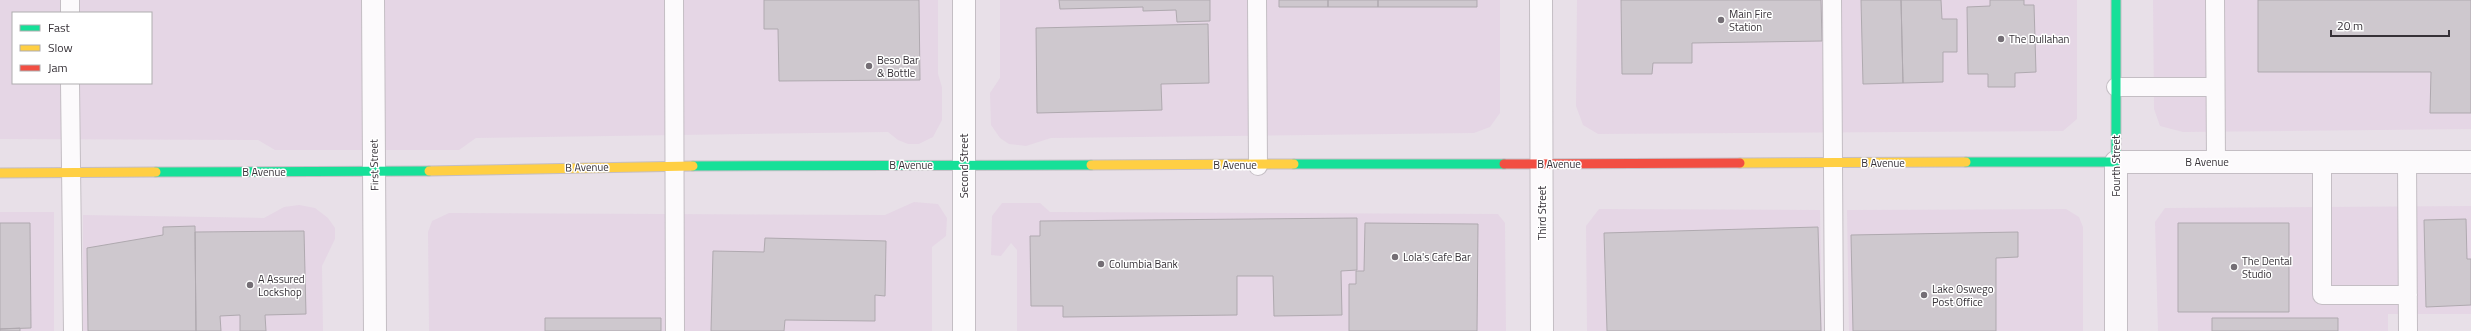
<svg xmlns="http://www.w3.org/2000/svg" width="2471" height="331" font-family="'Titillium Web',sans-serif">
  <rect width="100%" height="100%" fill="#e8e0e8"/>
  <path fill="#e5d6e5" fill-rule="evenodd" d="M0,0H938V74L942,87V120L933,137L919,144H908L898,140L888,132L476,138L459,150H275L258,140L0,139ZM13,13H151V83H13Z
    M1000,0H1500V113L1490,127L1474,133L1051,138L1026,146L1009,144L1000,138L991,125L990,93L1000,78Z
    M1577,0H2077V119L2063,131L1598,134L1583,125L1576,106Z
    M2153,0H2471V129L2183,132L2160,126L2154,109Z
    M914,202L938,204L947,218L946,236L932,247V331H429L428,232L432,221L449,213L885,215Z
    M1002,203H1040L1050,212L1498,214L1505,223L1506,331H1017V250L1011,243L1001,256L991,255L992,216Z
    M299,205L315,208L328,218L335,228V239L322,266L323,331H83V215L264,218L284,207Z
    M2471,206V314H2388V331H2158L2155,222L2165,208Z
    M1599,209L1820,210L1822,331H1587L1586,226Z
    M2066,209L2079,217L2083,227V331H1849L1847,210Z
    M0,212H54V331H0Z"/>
  <path fill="#cec8ce" stroke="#afa9af" d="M764,0H919L920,80L779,81L778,29H764Z
    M1059,0H1210V21L1177,22L1176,10L1143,11V7L1060,9Z
    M1279,0H1328V7H1279Z
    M1328,0H1378V7H1328Z
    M1378,0H1477V7H1378Z
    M1621,0H1821L1822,41L1692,43V63H1653L1652,74H1622Z
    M1861,0H1901L1903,83L1863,84Z
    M1901,0H1941L1942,19H1957V52H1943V82L1903,83Z
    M1990,0H2024V5H2034L2036,72L2015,73V87H1988V74H1968L1967,7L1990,6Z
    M2258,0H2471V113H2430L2431,72H2258Z
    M1208,24L1209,83L1161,84L1162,110L1037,113L1036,28Z
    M1357,218V270L1341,271L1342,315L1274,316L1273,276H1237V315L1063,317V306H1031L1030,236H1040V221Z
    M2466,219L2467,259H2471V305L2426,307L2424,220Z
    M0,223H30L31,328L0,329Z
    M1365,223L1478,224L1477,331H1349V284H1356V271H1364Z
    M2178,223H2289V312H2178Z
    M195,226L196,331H88L87,248L163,235V227Z
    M1818,227L1821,331H1607L1604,233Z
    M304,231L306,314L265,315L266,331H240V315L220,316L221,331H196L195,232Z
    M2018,232V257L1996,258V331H1853L1851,235Z
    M765,238L886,241L885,296L875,295V321L785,320L784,331H711L713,251L764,252Z
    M545,318H661V331H545Z
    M2212,318H2338V331H2212Z
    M20,328V331H0V329Z"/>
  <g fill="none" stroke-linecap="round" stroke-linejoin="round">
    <g stroke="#c4bec4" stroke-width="20">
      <path id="lane" d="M70,0V13
        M674,0L675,331
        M1257,0L1258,166
        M1832,0L1834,331
        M2215,0L2216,162
        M70,83L73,331
        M2116,87H2215
        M2322,162V295H2408
        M2407,162L2408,331"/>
    </g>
    <g stroke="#c4bec4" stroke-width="24">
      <path id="street" d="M373,0L375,331
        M964,0V331
        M1541,0L1542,331
        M2116,331V162H2471"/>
    </g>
    <g stroke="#c4bec4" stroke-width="11">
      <path id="fast" d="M1966,162H2116V0
        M1294,164H1504
        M693,166L1091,165
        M156,172L429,171"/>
    </g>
    <g stroke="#c4bec4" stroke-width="11">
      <path id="slow" d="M1740,163L1966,162
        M1091,165L1294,164
        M429,171L693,166
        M0,173L156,172"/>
    </g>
    <g stroke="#c4bec4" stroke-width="11">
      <path id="jam" d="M1504,164L1740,163"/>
    </g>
    <use href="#lane" stroke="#fcfafc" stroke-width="18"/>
    <use href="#street" stroke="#fcfafc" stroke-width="22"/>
    <use href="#fast" stroke="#16e098" stroke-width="9"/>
    <use href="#slow" stroke="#ffcf43" stroke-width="9"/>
    <use href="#jam" stroke="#f24e42" stroke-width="9"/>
  </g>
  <g fill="#746e75" stroke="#fff" stroke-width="1.5">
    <circle cx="1721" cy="20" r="4"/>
    <circle cx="2001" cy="39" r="4"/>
    <circle cx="869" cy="66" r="4"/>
    <circle cx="1395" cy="257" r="4"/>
    <circle cx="1101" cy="264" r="4"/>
    <circle cx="2234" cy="267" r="4"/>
    <circle cx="250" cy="285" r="4"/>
    <circle cx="1924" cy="295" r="4"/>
  </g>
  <g text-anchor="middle" stroke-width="3" stroke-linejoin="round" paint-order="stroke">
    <g font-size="11" fill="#363137" stroke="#fff" text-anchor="start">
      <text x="1729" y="18">Main Fire<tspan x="1729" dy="13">Station</tspan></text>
      <text x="2009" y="43">The Dullahan</text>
      <text x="877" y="64">Beso Bar<tspan x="877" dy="13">&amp; Bottle</tspan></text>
      <text x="1403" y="261">Lola's Cafe Bar</text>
      <text x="2242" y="265">The Dental<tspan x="2242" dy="13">Studio</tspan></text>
      <text x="1109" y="268">Columbia Bank</text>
      <text x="258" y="283">A Assured<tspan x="258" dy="13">Lockshop</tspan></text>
      <text x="1932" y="293">Lake Oswego<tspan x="1932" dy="13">Post Office</tspan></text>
    </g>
    <g font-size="11" fill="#363137" stroke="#fff">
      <text x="2207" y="166">B Avenue</text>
      <text x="1883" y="167">B Avenue</text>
      <text x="1559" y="168">B Avenue</text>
      <text transform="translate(374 165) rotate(-91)" y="4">First Street</text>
      <text x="911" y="169">B Avenue</text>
      <text x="1235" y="169">B Avenue</text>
      <text transform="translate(964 166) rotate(-90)" y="4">Second Street</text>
      <text transform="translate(2116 166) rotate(-90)" y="4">Fourth Street</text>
      <text transform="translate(587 167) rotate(-1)" y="4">B Avenue</text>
      <text x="264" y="176">B Avenue</text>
      <text transform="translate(1542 213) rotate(-90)" y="4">Third Street</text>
    </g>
  </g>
  <rect x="12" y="12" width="140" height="72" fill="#ffffff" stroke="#afadaf"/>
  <rect x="20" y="25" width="20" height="6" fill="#16e098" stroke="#afadaf"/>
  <text x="48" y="32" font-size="12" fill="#363137">Fast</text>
  <rect x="20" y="45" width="20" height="6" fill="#ffcf43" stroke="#afadaf"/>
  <text x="48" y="52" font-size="12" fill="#363137">Slow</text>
  <rect x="20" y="65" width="20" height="6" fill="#f24e42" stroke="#afadaf"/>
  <text x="48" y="72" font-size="12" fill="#363137">Jam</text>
  <path d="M2331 30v6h118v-6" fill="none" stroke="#363137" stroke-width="2"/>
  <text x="2337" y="30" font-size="12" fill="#363137" stroke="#ffffff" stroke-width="3" paint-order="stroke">20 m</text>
</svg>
